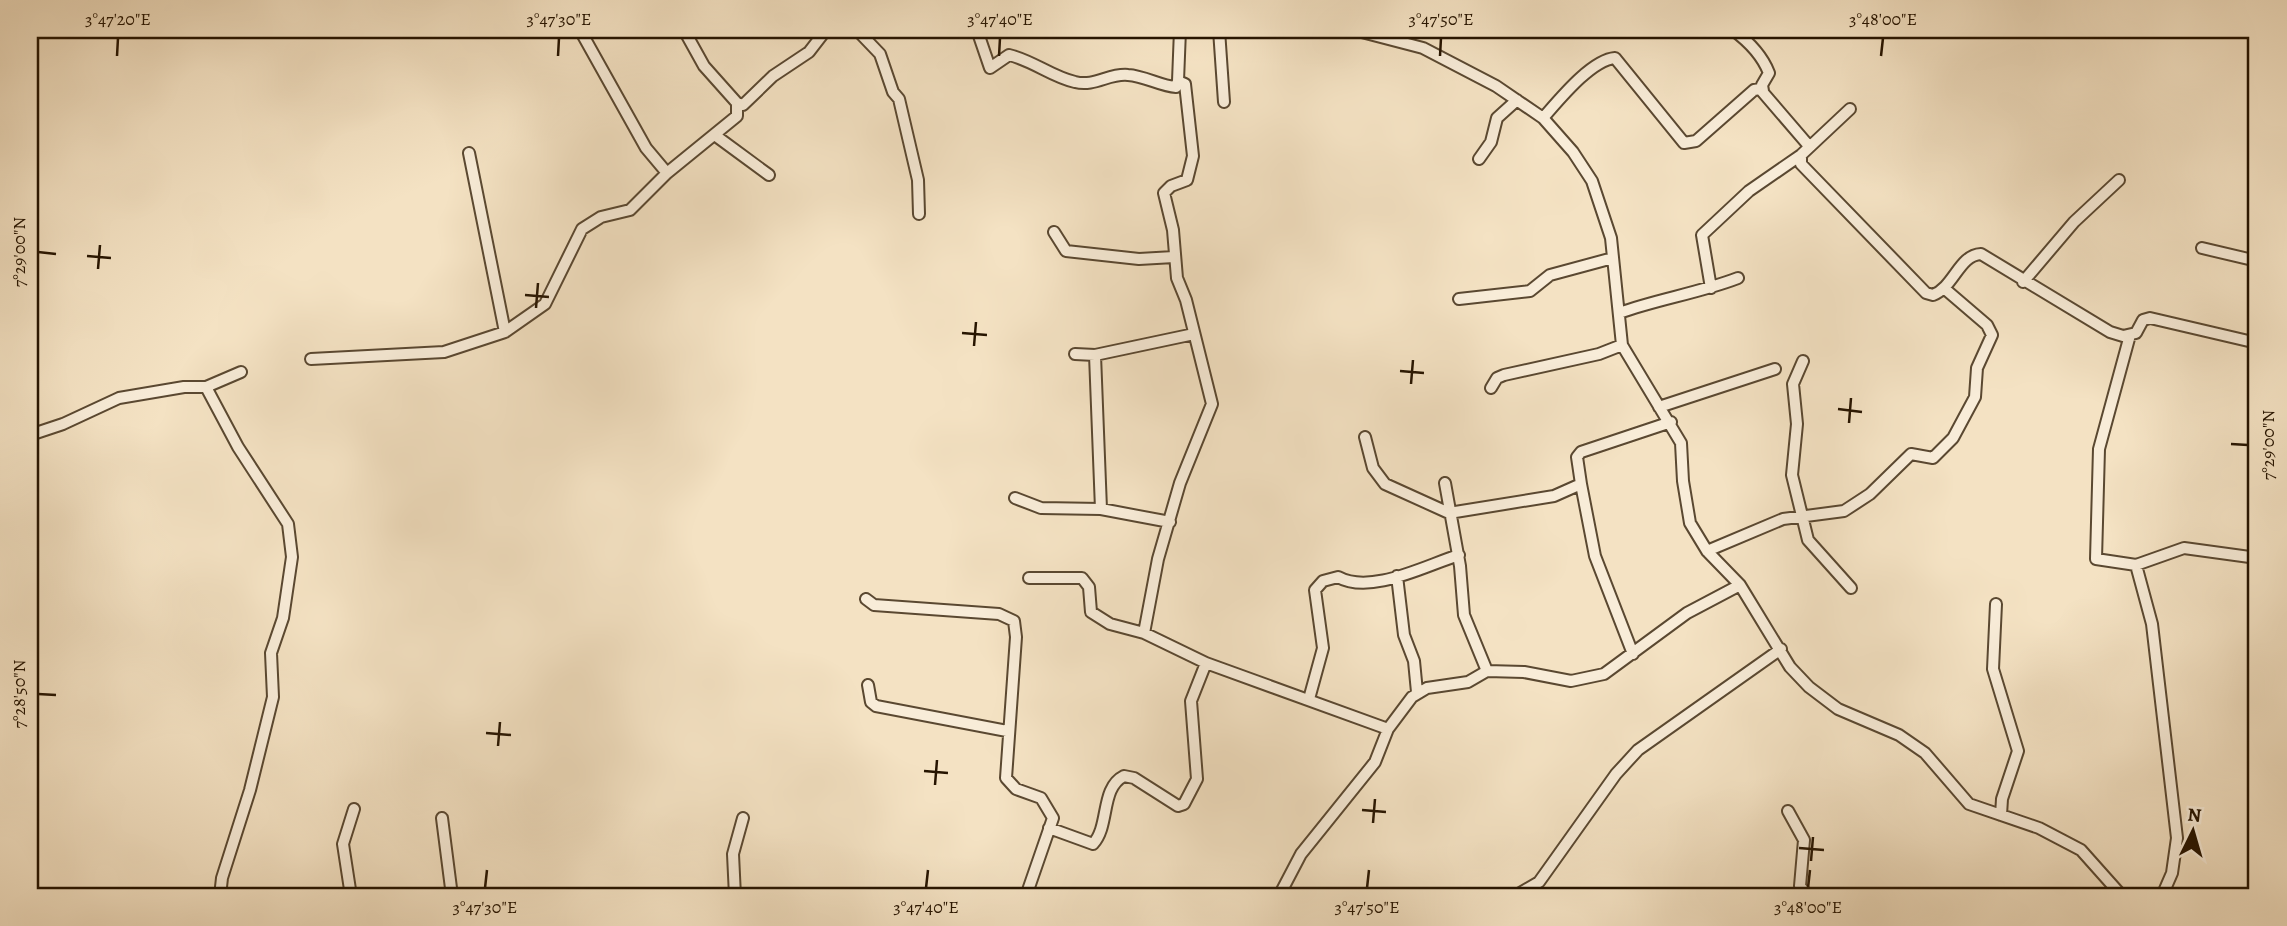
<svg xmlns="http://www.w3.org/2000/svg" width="2287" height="926" font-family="Alegreya,serif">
  <rect width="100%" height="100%" fill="#f4e2c3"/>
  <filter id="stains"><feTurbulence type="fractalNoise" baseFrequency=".00286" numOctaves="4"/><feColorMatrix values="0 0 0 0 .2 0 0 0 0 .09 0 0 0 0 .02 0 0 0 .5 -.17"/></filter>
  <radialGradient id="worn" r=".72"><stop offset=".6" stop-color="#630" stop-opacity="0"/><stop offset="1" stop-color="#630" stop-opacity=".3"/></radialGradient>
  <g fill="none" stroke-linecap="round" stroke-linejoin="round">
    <g stroke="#5a4831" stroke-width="14">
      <path id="street" d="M580,30L646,148L667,173
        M684,30L704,66L737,103L743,105L773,76L809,52L826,30
        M857,30L880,54L893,92L899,99L918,180L919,214
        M977,30L990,68L1009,55C1032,60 1052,77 1075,82C1095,87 1109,73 1128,75C1145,76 1160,86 1176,87L1178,81L1185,84L1193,156L1187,180L1171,186L1164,193L1173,230L1177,278L1186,300L1212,404L1180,483L1158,559L1144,633
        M1219,30L1224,102
        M1354,30L1423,48L1496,86L1543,118L1573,152L1592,181L1611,238L1622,345L1681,443L1683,481L1690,523L1707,551L1740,585L1790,667L1809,687L1838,709L1899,735L1925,753L1969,804L2039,828L2081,850L2122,896
        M1733,30C1748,41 1762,55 1769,73L1762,85L1763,91
        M1178,81L1180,30
        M1850,109L1801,155V164L1926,293L1933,295C1954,287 1959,255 1981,254L2110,332L2123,336L2136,333L2143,320L2150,318L2257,343
        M1543,118C1559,100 1591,60 1615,58L1684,143L1696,141L1754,90L1760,89L1809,146
        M716,136L769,175
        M469,153L505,332
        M1479,159L1491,142L1497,118L1517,100
        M1054,232L1066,251L1139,259L1174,257
        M2202,248L2257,261
        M2023,282L2074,222L2119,180
        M1711,288L1702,235L1749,191L1801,155
        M1459,299L1530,291L1550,275L1613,258
        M1619,313C1658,299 1699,293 1738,278
        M2130,335L2099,449L2096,559L2136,565L2184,548L2257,558
        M1075,354L1095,355L1194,334
        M1095,355L1101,509
        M311,359L444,352L505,332L545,304L582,229L601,217L630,210L667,173L737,116V103
        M1803,361L1793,384L1797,424L1792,475L1808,540L1851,588
        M206,387L238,447L288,524L292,557L283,618L271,653L273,697L250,790L222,878L220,896
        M1491,388L1497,378L1504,375L1599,354L1622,345
        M1659,407L1775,369
        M30,435L63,424L119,398L184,387H206L241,372
        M1365,437L1373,468L1385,484L1449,513L1554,496L1581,484L1595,556L1633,654
        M1445,483L1460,566L1464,615L1487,671L1524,672L1571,681L1604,674L1687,613L1740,585
        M1581,484L1577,457L1581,452L1671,422
        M1015,498L1041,508L1101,509L1170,522
        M1707,551L1783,519L1844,511L1870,494L1911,454L1933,458L1953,438L1975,397L1977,368L1992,335L1987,325L1945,289
        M2136,565L2152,624L2177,838L2172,873L2162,896
        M1397,576L1404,635L1414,661L1417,692
        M1029,578H1082L1089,587L1091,612L1110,624L1144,633L1206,663L1388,729
        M866,599L874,605L999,614L1014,621L1016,637L1006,778L1016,789L1041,798L1053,818L1026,896
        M1996,604L1993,669L2018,751L2002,799L2001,815
        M868,685L871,702L876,706L1007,731
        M1309,699L1323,648L1315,590L1323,581L1338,577C1371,595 1424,566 1459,555
        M1788,811L1804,840L1800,886L1808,896
        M442,818L452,896
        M1049,828L1093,844C1110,826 1100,788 1124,776L1134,778L1178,806L1184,804L1197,779L1191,701L1206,663
        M351,896L343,844L354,809
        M735,896L733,854L743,818
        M1279,896L1301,854L1375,762L1388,729L1412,697L1427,688L1468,682L1487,671
        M1515,896L1539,882L1616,774L1638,750L1781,649"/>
    </g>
    <use href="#street" stroke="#f8ecd8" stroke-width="10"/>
  </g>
  <path fill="none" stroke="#261400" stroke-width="2.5" d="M117,56L118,38M558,56L559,38M999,56L1000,38M1440,56L1441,38M1881,56L1883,38M38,252L56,254M87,256L111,258M98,269L100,245M525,295L549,297M536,308L538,283M962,333L987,335M974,346L976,322M1400,371L1424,373M1411,384L1413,360M1838,409L1862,412M1849,423L1851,398M2231,444L2248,445M38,694L56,695M486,733L511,735M498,746L500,722M924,771L948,773M935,785L937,760M1362,810L1386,812M1373,823L1375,799M1799,848L1824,850M1811,861L1813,837M485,888L487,870M926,888L928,870M1367,888L1369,870M1808,888L1810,870"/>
  <rect width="2287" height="926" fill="none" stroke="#f4e2c3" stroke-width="77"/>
  <g transform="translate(2193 831) rotate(5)" stroke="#f8ecd8" stroke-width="5" paint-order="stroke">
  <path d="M0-5L12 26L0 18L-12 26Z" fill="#261400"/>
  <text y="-10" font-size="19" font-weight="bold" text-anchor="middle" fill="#261400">N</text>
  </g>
  <rect x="38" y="38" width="2210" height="850" fill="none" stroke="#261400" stroke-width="2.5"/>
  <g font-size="18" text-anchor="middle" fill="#261400">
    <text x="118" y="25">3°47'20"E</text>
    <text x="559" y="25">3°47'30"E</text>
    <text x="1000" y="25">3°47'40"E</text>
    <text x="1441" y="25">3°47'50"E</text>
    <text x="1883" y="25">3°48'00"E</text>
    <text transform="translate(19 252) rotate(-90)" y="6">7°29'00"N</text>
    <text transform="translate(2268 445) rotate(-90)" y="6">7°29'00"N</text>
    <text transform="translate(19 694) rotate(-90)" y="6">7°28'50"N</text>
    <text x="485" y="913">3°47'30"E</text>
    <text x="926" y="913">3°47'40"E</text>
    <text x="1367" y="913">3°47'50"E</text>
    <text x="1808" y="913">3°48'00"E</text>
  </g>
  <rect width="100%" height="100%" filter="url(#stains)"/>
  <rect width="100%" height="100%" fill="url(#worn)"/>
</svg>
